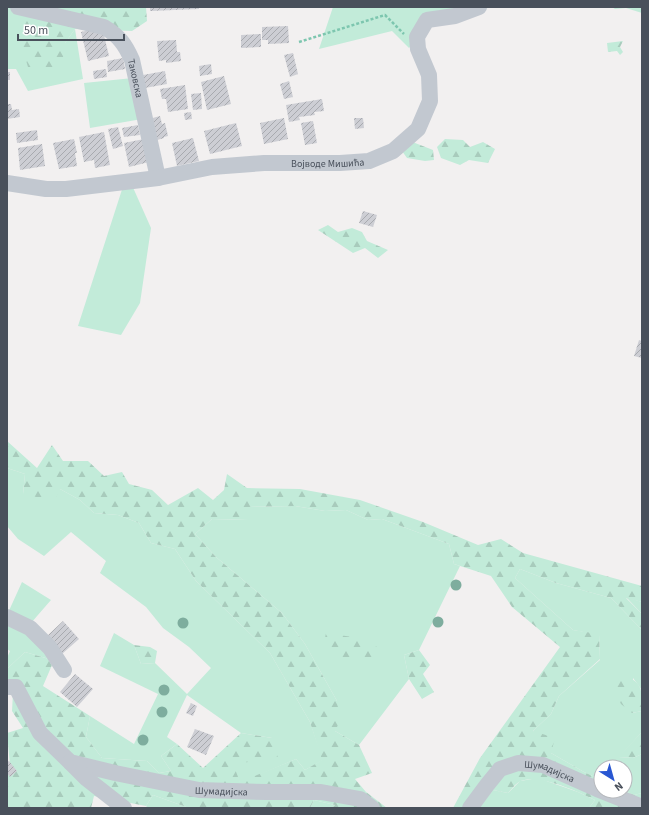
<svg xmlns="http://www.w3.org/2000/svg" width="649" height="815" font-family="'Source Sans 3',sans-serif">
  <defs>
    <pattern id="forest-firs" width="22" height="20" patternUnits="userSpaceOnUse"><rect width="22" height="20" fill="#c2ebd9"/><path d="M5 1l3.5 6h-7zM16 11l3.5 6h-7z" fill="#a8cbbc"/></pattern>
    <pattern id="building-hatch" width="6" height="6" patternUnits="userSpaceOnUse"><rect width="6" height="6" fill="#cdced4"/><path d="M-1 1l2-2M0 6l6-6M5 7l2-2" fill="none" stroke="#a8aaaf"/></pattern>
  </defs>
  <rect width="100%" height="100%" fill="#f2f0f0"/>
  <path fill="#c2ebd9" d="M7,7H19L65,43L75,29L83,79L28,91L16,69H7Z
    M333,7H491L429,26L409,48L392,31L319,49Z
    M612,7H641L642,9V13L626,8L615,9Z
    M133,78L142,119L90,128L84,83Z
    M127,174L151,228L140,303L121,335L78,326Z
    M7,468L25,474L23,494L60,489L80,500L94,513L118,515L139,523L151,543L175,549L196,581L270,653L310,722L323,760L305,770L296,759L240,783L232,764L272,738L241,733L187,695L167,737L177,744L161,756L171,771L159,773L147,761L102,758L86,737L90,716L134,744L158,694L100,666L114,633L134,645L141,664L155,663L187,694L211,668L189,647L163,628L146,607L100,573L106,561L71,532L44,556L18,539L7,526Z
    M295,506L325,511L346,510L368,520L382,519L449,544L454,564L460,566L419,650L404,655L409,679L359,745L335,731L337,701L305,644L282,613L216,557L195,534L212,519L248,520V507Z
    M520,569L556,583L611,598L642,630V690L633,678L632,713L642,711V732L619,757L633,758L642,754V793L634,795L625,791V767H601V780L584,772L551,753L533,731L551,714L559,696L600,660L599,635L573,630L515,578Z
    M22,582L51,600L31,623L49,659L25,652L7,669V658L10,651L7,649V615Z
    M626,597L642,602V614Z
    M538,778L578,792L595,800L589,808H479L493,790L508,793L520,781Z
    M153,795L189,808H148L146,806Z
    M314,800L335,805L332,808H310Z"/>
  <path fill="url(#forest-firs)" d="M19,7H146L147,21L132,31L75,29L65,43L63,60L48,70L28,67L16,28L24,14Z
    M623,41L620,47L623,52L620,55L617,51L608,52L607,43Z
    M445,139L463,140L470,147L483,142L495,149L488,163L469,160L460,165L441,158L437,147Z
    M410,141L433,150L434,160L425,161L407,158L402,151Z
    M328,225L338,232L352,228L362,232L367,241L388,250L378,258L365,248L353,253L318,230Z
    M7,441L37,468L52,445L63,461H88L104,476L122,472L129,484L152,490L168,505L198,488L213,500L224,490L227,474L247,488L300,489L360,500L423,522L478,545L501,539L523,553L642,586V602L626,598L642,614V630L611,598L556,583L520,569L515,578L573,630L599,634L600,659L559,696L551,714L533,731L555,738L551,753L584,772L601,780V791H625L634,795L642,793V808L625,804L622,808H589L595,800C579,792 535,772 519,782C515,784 511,790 508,793L493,790L479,808H453L480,758L560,647L512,607L491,576L454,564L449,544L382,519L368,520L346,510L325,511L295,506L248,507V520L212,519L195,534L216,557L282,613L305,644L337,701L340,721L335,731L359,745L372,773L355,779L366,792L387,808H332L335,805L314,800L310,808H189L153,795L146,806L94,796L91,808H7V770L10,765L7,733L23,728L12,711L13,693L7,689V669L25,652L49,659L52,665L43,686L90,716L86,737L102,758L147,761L159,773L171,771L161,756L177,744L203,768L241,733L272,738L278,758L233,764L240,782L296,759L305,770L322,760L310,722L270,653L196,581L175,549L151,543L139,523L118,515L94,513L80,500L60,489L54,501L23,494L25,474L7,468Z
    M326,633L359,638L379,648L371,662L334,659L323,648Z
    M134,645L150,647L157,651L155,663L141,664Z
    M419,650L430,665L423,674L434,692L422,699L409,679L404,655Z
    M618,672C643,683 642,686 642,711L632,713L621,704L612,687Z
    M642,732V754L633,758L618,757Z"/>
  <path fill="url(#building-hatch)" d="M150,7H199V9L150,11Z
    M288,26L289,43L268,44V40H262V27Z
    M102,27L109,56L88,61L81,32Z
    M261,34V47L241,48V35Z
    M176,40L177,52H180L181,61L166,63V60L159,61L157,41Z
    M293,53L298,74L290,77L284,55Z
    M123,58L125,69L108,72L107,61Z
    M211,64L212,74L200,76L199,66Z
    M106,69L107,77L94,79L93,71Z
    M165,71L167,84L145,88L143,75Z
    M7,72H10V80H7Z
    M224,76L231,104L207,110L201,82Z
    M289,81L293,97L284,99L280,84Z
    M185,85L188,109L168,112L166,99H162L160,89Z
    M201,93L202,109L193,110L191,94Z
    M322,99L324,111L314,112L315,115L299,117L300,120L289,122L286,105Z
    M7,104H11L12,110L19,109L20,117L7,119Z
    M191,112L192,119L185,120L184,113Z
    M160,116L162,124L165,123L168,136L164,137V138L154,141L149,119Z
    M284,118L288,139L264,144L260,123Z
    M354,118H363L364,128L355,129Z
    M313,121L317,143L305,145L301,123Z
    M236,123L242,146L210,154L204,131Z
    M138,125L140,135L124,137L122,128Z
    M118,127L123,146L113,149L108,129Z
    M37,130L38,140L17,143L16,133Z
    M104,132L110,165L95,168L94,160L84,162L79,137Z
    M193,138L199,161L177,166L172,143Z
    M74,139L77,153H75L77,166L59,169L53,143Z
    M144,139L149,162L129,167L124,143Z
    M42,144L45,166L20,170L18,148Z
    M363,211L377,215L373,227L359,223Z
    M639,340L642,341V358L634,356Z
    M63,621L79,639L62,654L46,637Z
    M75,674L93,689L77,707L60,692Z
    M191,703L197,706L193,716L186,713Z
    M195,729L214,736L206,755L187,747Z
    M9,761L17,771L10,777L7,773V762Z"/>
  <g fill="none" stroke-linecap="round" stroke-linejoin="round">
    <path stroke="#7dc6af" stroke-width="2.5" stroke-dasharray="3 2" stroke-linecap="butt" d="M299,42L385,15L404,34"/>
    <g stroke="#c2c8d0" stroke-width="16">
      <path id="s1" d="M18,7L104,27C119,36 125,44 132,60L158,178"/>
      <path id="s2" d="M7,183L46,189H66L158,178L212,167L264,163H340L369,161L393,151L418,129L430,101L429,75L418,49L417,37L427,20L455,16L479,7"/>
      <path d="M7,617L30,628L50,648L64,670"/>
      <path id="s3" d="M7,687H16L40,733L70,762L115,773L199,790L266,792H321L360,799L372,808"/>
      <path d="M70,762L87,779L124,808"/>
      <path id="s4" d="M470,808L487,785L500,769L518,763L543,765L597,789L642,807"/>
    </g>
  </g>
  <g fill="#7ead9e">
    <circle cx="456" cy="585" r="5.5"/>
    <circle cx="438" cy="622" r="5.5"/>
    <circle cx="183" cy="623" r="5.5"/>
    <circle cx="164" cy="690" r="5.5"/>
    <circle cx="162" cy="712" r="5.5"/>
    <circle cx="143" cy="740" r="5.5"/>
  </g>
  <g text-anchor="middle" stroke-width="3" stroke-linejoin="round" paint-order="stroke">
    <g font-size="10" fill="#49505b" stroke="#fff">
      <text dy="4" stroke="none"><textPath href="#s1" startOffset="151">Таковска</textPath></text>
      <text dy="4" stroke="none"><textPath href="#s2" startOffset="323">Војводе Мишића</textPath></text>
      <text dy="4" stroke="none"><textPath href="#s4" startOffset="101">Шумадијска</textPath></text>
      <text dy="4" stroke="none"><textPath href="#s3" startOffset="257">Шумадијска</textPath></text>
    </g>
  </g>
  <rect width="649" height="815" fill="none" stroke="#49505b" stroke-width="16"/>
  <g transform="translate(613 779) rotate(143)"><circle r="19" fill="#ffffff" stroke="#b6b9bd"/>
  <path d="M0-3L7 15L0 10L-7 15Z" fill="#2957d2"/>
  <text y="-6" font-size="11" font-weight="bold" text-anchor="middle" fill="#49505b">N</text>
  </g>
  <path d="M18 34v6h106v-6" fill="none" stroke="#49505b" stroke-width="2"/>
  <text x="24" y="34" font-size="12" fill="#49505b" stroke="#ffffff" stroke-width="3" paint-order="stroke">50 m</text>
</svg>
